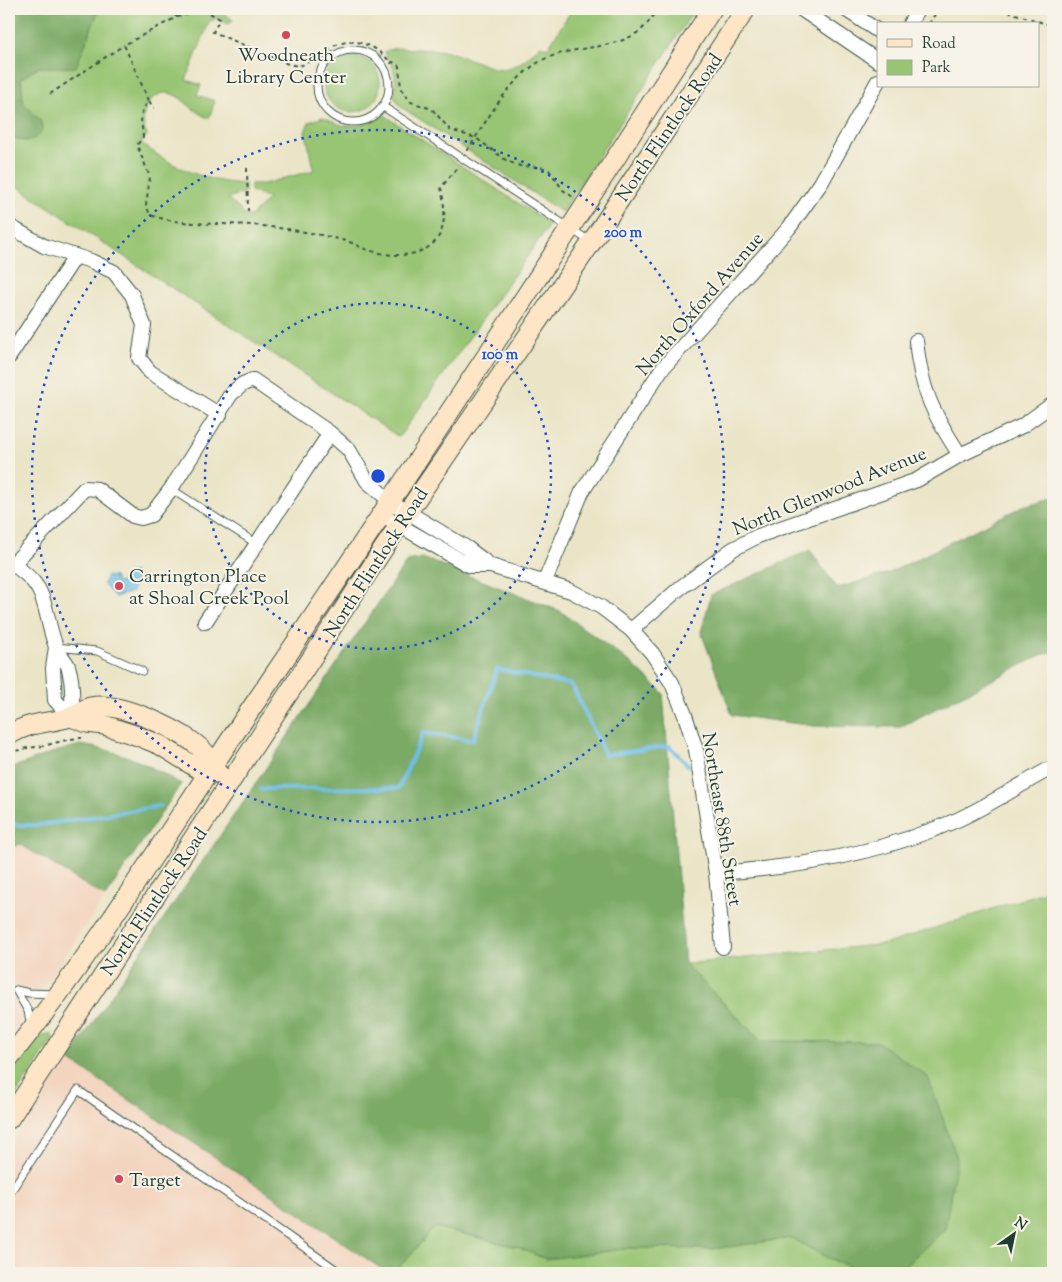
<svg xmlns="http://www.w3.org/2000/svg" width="1062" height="1282" font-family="'Sorts Mill Goudy',serif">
  <rect width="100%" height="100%" fill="#f7f3e8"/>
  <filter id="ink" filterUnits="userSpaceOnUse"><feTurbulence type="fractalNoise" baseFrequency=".02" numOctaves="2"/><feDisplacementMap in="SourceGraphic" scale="10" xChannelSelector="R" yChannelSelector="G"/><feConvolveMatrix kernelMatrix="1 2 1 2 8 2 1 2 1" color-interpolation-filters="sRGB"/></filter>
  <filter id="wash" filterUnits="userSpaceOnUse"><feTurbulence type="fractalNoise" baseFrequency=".0096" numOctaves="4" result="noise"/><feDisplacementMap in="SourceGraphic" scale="20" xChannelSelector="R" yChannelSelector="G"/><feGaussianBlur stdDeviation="1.12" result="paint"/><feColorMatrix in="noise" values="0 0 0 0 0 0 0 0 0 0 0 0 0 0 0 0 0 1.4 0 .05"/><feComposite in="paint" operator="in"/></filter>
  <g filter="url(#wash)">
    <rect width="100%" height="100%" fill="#ebe5c8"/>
    <path fill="#f3d4be" d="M20,844L105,897L9,1037V849Z
      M68,1059L388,1273H9V1148Z"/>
    <path fill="#98c573" stroke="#5c8154" d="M99,9H223L221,11L233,20L229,24L215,18L213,21L210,20L186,80L201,85L197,95L215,101L209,118C193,114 180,91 164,93C145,96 139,121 147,135L141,143C172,167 205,182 245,184V192L228,198L246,216H251L268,199L251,191V184H264L314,170C309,157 310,145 305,132L309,122L323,117C329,119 335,123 341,125C358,129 370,121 384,115L550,224L399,437L9,181V136L26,142L41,122L23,102L21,78L39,67H76Z
      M572,9H695L562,212L401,107L394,97L396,82L393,67L384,52C394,47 402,48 414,49C424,50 435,49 444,51C489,61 502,88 540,45L548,48Z
      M324 84a28 28 0 1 1 56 0a28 28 0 1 1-56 0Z
      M1053,889V1273H897L945,1228L878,1042L761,1041L685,964L886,944Z
      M51,1033L53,1039L9,1105V1069L31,1039Z
      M435,1227L517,1247L546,1259L631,1248L712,1249L791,1238L828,1258L866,1273H394Z"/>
    <path fill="#7aaa65" stroke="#4c744c" d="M9,9H99L76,67H39L21,78L23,102L41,122L42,131C32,144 23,141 9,136Z
      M1053,498V652L1041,655L900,727L814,726L732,715L701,632L711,595L810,550L837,588L889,573L1023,506Z
      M423,558L560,611L631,663L663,693L685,964L761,1041L878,1042L928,1077L957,1158L945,1229L897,1273H866L828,1258L791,1238L712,1249L631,1248L546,1259L517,1247L435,1227L394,1273H388L68,1059L407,561Z
      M80,745C122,751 145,763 181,784L105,897L20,844L9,849V769L51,753Z"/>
    <path fill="#6fbfea" stroke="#477e8f" d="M129,573H135L137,577L132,592L115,597L103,584L107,576L114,577L117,583L122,582V579H126Z"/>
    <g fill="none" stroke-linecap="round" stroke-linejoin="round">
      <path stroke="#6fbfea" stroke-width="4" d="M261,789L399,788L423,733L473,740L497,669L572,685L605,755L669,746L688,765
        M9,825H40L160,806"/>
    </g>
  </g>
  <g filter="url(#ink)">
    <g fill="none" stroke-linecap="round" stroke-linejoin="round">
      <g stroke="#3e564a" stroke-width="9">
        <path id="lane" d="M317 86a36 36 0 1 1 72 0a36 36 0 1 1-72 0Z
          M382,106L591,242
          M171,489L257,544
          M56,647L97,651L142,671
          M16,990L28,1011L31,1026
          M16,990L29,993L54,994
          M9,1194L78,1090L341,1273"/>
      </g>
      <g stroke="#3e564a" stroke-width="16">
        <path id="street" d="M801,9L878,61
          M845,9L878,31
          M910,24L917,9
          M9,226L44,246L91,261L114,272L132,295L144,325L139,358L150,372L220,415
          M916,341C921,390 933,414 960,455
          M9,357L75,257
          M392,521L470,566H491L571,591L601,607L631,630L652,653L672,683L685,715L696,750L716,873L723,947
          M9,562C52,588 41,607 56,647C58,654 65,659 68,666C73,682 73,700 71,717
          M13,564L85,488L97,489L133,516L141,518L151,515L171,489L231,394L243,384L253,380L330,433L349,450L367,481L391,502L467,548L491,566
          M545,581L582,492L661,370L789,228L821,183L878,81
          M205,622L330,433
          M631,630L680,588L733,549L758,536L917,480L960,455L1022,426L1053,404
          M56,647L53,668L55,700L71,717
          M716,873C797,868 882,853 957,820C990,805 1021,784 1053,767"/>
      </g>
      <g stroke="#3e564a" stroke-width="21">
        <path id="secondary" d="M71,717L87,723L104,725L138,736L160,745L197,768H211L219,774
          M9,735C31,721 47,724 71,717C78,714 84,708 91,707C118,700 190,733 206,754C209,757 210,764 211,768
          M9,1058C100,946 174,822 255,703C410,474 562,242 712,9
          M9,1119L407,513L591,243L746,9"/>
      </g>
      <path stroke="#3e564a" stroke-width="2" stroke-dasharray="4 4" stroke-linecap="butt" d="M168,9L177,17
        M194,9L189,14L177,17L124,45L149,101C137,116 142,120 143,137L137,145L150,177L146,205L150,215C182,226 218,223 251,225C279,227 322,234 349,242C354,243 358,246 362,248C382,255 406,259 425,249C448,238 446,209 441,188L458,166
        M203,9L220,19L213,32L288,64L298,66L306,64C312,59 316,58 322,55C328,51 332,46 339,44C359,37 379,48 391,63L393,62L399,66L401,89L411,102L432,109L450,130L476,138L507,161L520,166L541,167L549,170L563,190L573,197
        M1000,9L1053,26
        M929,24L938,9
        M50,94L124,45
        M149,101L154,108
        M467,151C487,121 503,88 533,66C570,38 636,59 656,9
        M247,168L248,211
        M9,754C21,748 30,748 43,746C57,743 68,738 82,738"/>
      <use href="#lane" stroke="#fff" stroke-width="7"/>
      <use href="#street" stroke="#fff" stroke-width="14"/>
      <use href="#secondary" stroke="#fde5c5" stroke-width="19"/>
    </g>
  </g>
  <g fill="none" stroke="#1d4ed8" stroke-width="2.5" stroke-dasharray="2.5 5">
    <circle cx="378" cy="476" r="173"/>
    <circle cx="378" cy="476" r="346"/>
  </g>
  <g fill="#d1495b" stroke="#f7f3e8" stroke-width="2">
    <circle cx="286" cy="35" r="5"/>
    <circle cx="119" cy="586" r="5"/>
    <circle cx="119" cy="1179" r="5"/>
  </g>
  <g text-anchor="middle" stroke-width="4" stroke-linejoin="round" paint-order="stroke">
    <g font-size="19" fill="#1f3d34" stroke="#f7f3e8" text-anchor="start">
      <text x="286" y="61" text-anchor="middle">Woodneath<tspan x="286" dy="22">Library Center</tspan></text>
      <text x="129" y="582">Carrington Place<tspan x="129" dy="22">at Shoal Creek Pool</tspan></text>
      <text x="129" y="1186">Target</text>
    </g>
    <g font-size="19" fill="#1f3d34" stroke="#f7f3e8">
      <text transform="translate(668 127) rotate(-56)" y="7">North Flintlock Road</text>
      <text transform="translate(699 303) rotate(-49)" y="7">North Oxford Avenue</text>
      <text transform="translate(829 490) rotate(-22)" y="7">North Glenwood Avenue</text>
      <text transform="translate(375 562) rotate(-57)" y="7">North Flintlock Road</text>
      <text transform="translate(723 819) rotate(81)" y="7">Northeast 88th Street</text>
      <text transform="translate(153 901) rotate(-56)" y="7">North Flintlock Road</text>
    </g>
  </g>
  <circle cx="378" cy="476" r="8" fill="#1d4ed8" stroke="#f7f3e8" stroke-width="2.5"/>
  <g font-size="15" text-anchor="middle" font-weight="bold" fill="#1d4ed8" stroke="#f7f3e8" stroke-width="4" stroke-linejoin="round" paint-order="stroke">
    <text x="623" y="237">200 m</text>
    <text x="500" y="359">100 m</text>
  </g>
  <rect width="1062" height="1282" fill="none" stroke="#f7f3e8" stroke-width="30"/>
  <rect x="877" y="22" width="162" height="65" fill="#f7f3e8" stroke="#a1aaa0"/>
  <rect x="887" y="39" width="25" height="8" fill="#fde5c5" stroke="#a1aaa0"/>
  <text x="922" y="48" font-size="15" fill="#1f3d34">Road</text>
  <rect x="887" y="60" width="25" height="15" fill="#98c573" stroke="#a1aaa0"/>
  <text x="922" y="72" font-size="15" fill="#1f3d34">Park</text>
  <g transform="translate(1014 1234) rotate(33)" stroke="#f7f3e8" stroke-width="4" paint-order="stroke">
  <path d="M0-4L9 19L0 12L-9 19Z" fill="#1f3d34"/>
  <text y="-8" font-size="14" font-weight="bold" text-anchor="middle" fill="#1f3d34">N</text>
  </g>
</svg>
